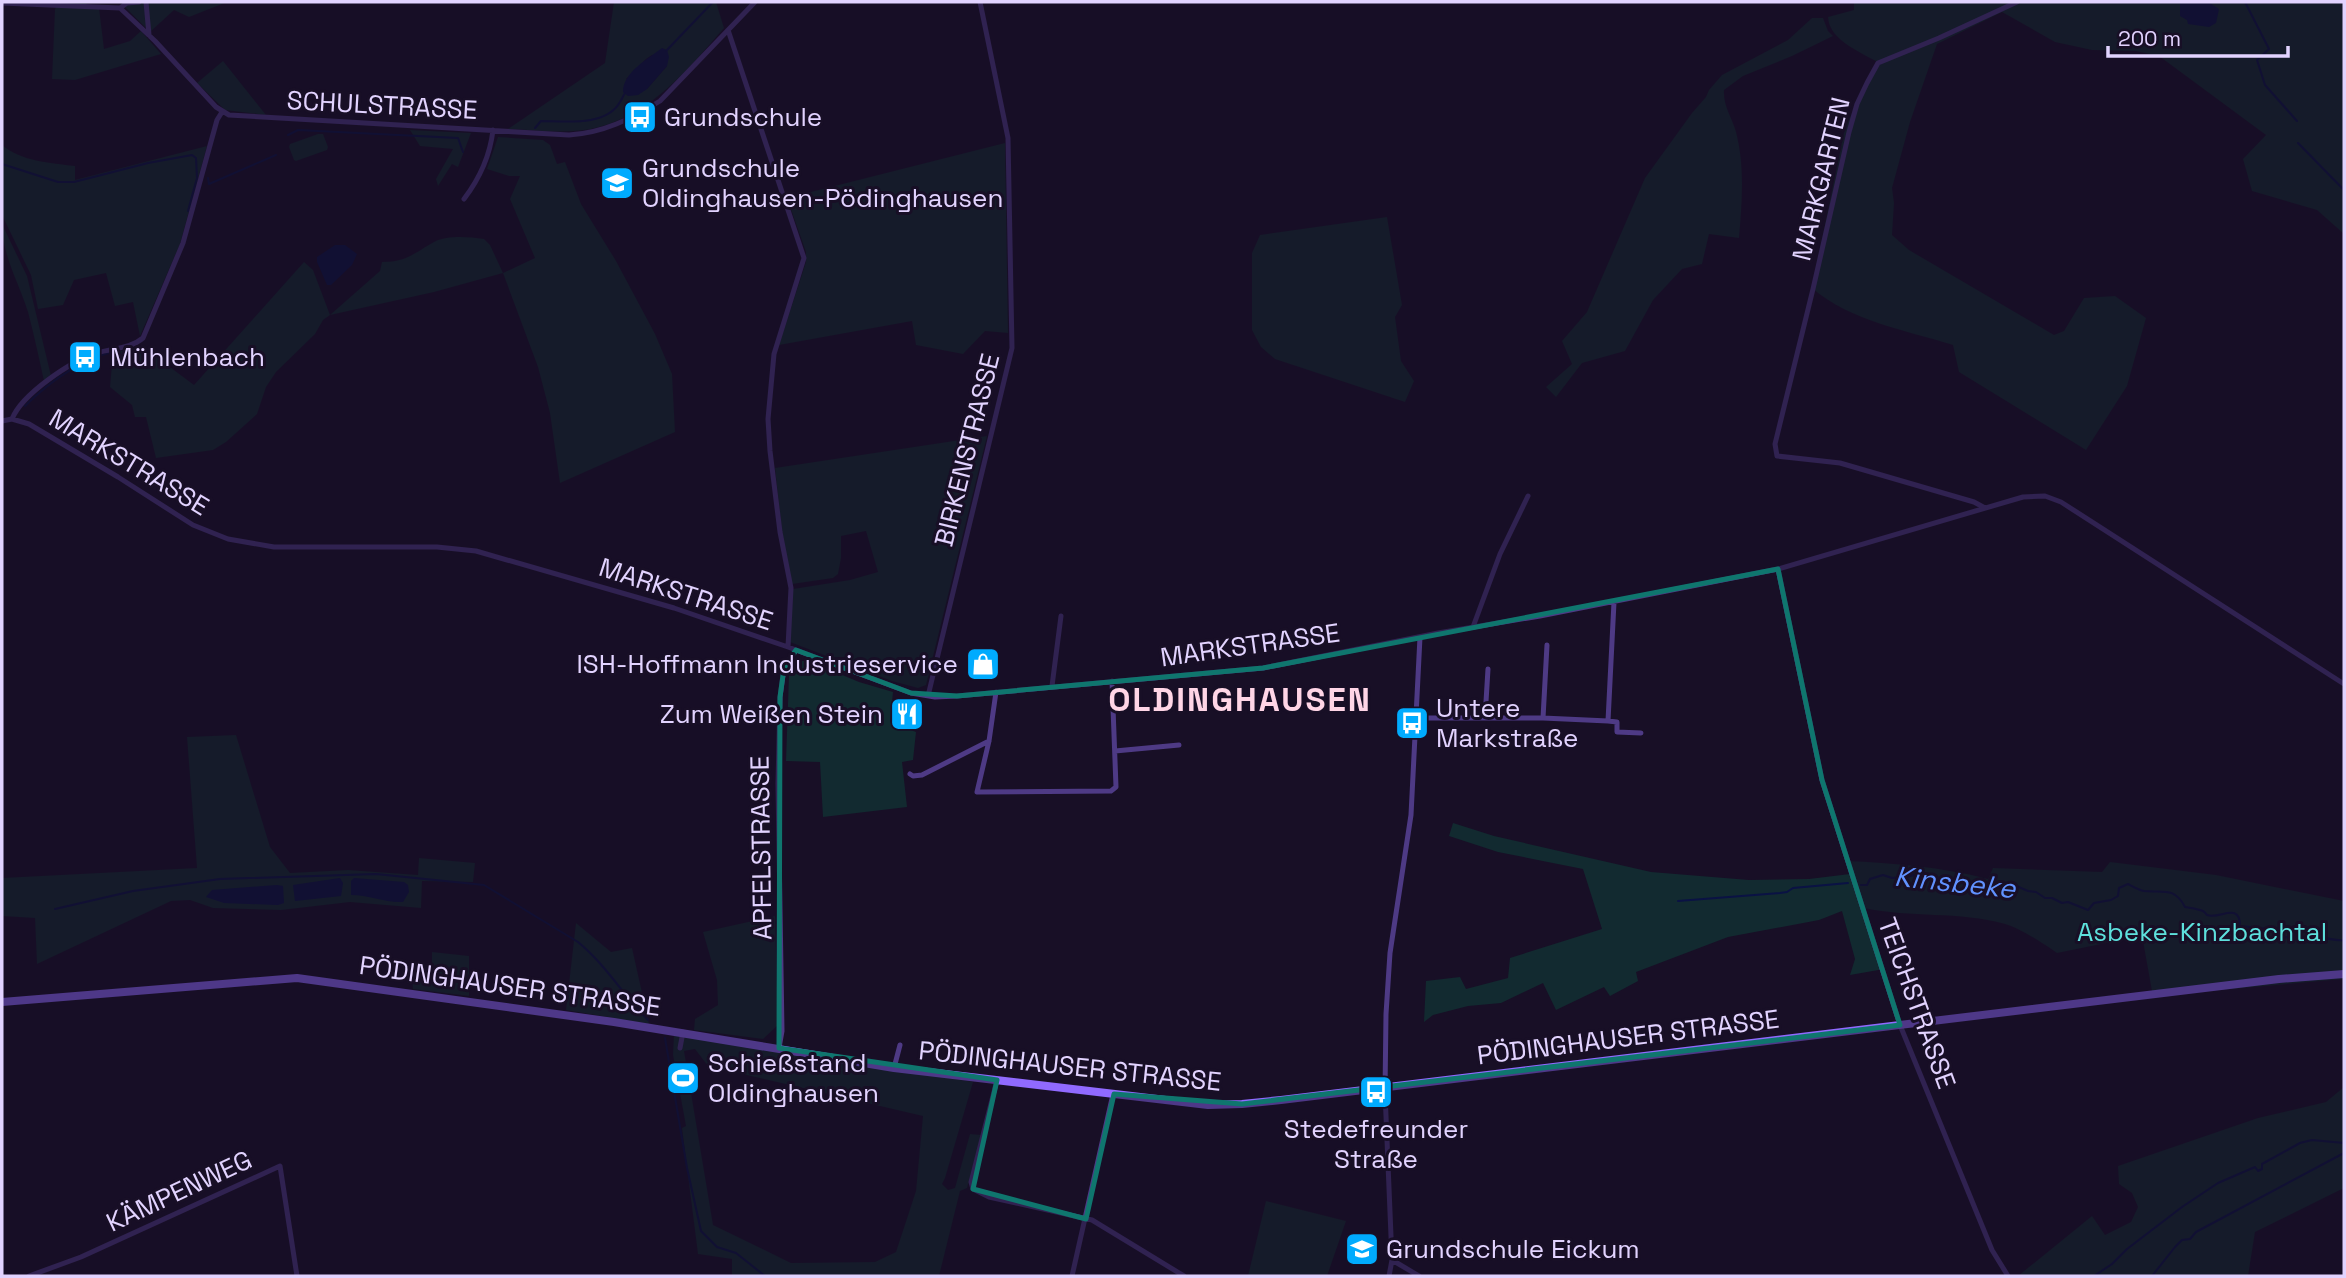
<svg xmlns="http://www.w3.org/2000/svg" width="2346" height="1278" font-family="'Space Grotesk',sans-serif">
  <rect width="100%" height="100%" fill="#180f26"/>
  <path fill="#122a30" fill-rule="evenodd" d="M60,2H86L88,8H99L104,49L130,41L141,31L161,54L75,80L52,79L55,9Z
    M120,2H227L189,17L174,10L150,32Z
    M614,2H716L724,28C689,68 653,113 599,127C570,135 538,130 508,129L605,63ZM652,55L667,66L647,89L626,79L646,59Z
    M1854,2H2344V234L2317,210L2252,191L2243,159L2266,135L2159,56L2136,51L2092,50L2055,42L2002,12L1937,44L1910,122L1892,188L1894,203L1892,235L1909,250L2054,335L2064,331L2084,298L2115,296L2146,318L2127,386L2086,450L1959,372L1953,345C1905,330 1850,321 1812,288L1845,128L1872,71L1881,64C1863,53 1829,41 1828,17L1854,10Z
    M1812,18H1823L1828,31L1833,36L1792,56L1743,76L1724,90C1723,106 1732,117 1736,132C1745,166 1742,203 1739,238L1709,234L1702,264L1682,269L1653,300L1625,351L1582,363L1556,397L1546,387L1572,364L1562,341L1587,312L1645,178L1692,113L1706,97L1709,90L1722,75L1788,40Z
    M223,61L266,115L225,110L197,83Z
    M410,130L471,133L458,167L452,164L438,186L436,179L453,149L420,146Z
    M318,134H323L328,147L327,150L296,161L294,160L289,147L290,144Z
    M498,137L543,140L550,145L557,164L565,162L581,204L616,261L655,334L672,374L675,432L560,483L550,413L538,367L503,273L434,292L330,315L323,320L315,334L276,372L266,387L257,414L226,442L213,450L156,458L146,417H135L132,405L110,387L113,353L134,348L147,350L194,385L304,262L313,270L330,315L380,271L382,262C407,262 414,253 434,242C448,235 468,237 484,239L490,245L503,273L535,258L510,199L520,176H509L487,169Z
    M1005,143L1008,333L985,331L963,354L916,345L912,321L779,345L806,262V252L787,198Z
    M2,145C20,161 51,163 75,166V180L207,146L180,244L140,336L133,302L115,306L106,273L74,280L63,305L38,309L31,275L2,215Z
    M1387,217L1402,305L1395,317L1401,361L1414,381L1405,402L1275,359L1261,347L1252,330V253L1260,235Z
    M2,224L27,276L51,376L44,381C39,358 34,335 28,312C19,283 2,255 2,224Z
    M987,436L926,685L918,688L892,681L790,642L793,589L850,580L878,572L866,531L841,536V558L838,574L833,578L792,584L782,531L775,468Z
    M802,661H809L859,682L893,692L890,722L916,732L913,760L902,762L907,807L823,817L820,762L786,761L789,675L793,666Z
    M236,735L270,847L290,873L348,870L418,875L419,858L475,863L473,882L422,881L421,908L350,902L281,910L213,908L190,900L171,901L37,964L35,918L2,916V878L197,868L187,737Z
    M1453,823L1494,836L1651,872L1749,880L1809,879L1850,874L1846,861C1894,863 1942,867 1988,879L1993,868L2102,872L2110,862L2216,875L2344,901V979L2173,994L2152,991L2143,941L2121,940L2057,953C2044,944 2020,928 2005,924C1959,911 1910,918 1864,908L1884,969L1850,975L1855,959L1842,911L1819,920L1728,937L1636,972L1638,981L1610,996L1604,987L1556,1010L1543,983L1501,1003L1468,1006L1433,1015L1424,1022L1426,981L1460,977L1466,989L1508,978L1510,958L1602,929L1583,869L1498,852L1449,836Z
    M775,916L778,1025L763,1039L694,1030L695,1019L718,1005L717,980L703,932Z
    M576,923L611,952L632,948L649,1024L566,1010Z
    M432,952L469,956V996L413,989L411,965H432Z
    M674,1034L973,1082L945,1178L942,1184L948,1190L955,1188L970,1134L981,1135L967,1188L960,1191L939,1276H732V1259L698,1254L682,1128L686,1126L673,1055ZM695,1049L708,1066L923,1116L916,1191L896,1252L875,1262L791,1263L713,1225L684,1051Z
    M2344,1087V1188L2255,1232L2248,1276H2018L2092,1216L2105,1235L2131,1222L2138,1207L2132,1193L2119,1184L2118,1166L2258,1118L2326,1102Z
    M1266,1201L1346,1221L1327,1276H1248Z"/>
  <path fill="#0a1244" d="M2180,2H2208L2219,9L2216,23L2209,27L2188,24L2187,20L2180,16Z
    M662,48L667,50L669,57L667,66L647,89L638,95L628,96L623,92C623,72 648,59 662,48Z
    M335,245H345L357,254L352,265L331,285H327L317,262V257Z
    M340,878L343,883L341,896L295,901L293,885Z
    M354,878L404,882L408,885L409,892L403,902C386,903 369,895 351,895V881Z
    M277,885L283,886L284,903L278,905L224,903L206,897L212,890Z"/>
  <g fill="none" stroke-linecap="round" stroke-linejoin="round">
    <path stroke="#0a1244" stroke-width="2" d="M2245,2L2269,49L2257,60L2265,85L2297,121
      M666,51L713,2
      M535,128L541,121C564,121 606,127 620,102C622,99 623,96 625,93
      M288,135L298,130L458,138L463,152
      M2298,143L2344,190
      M2,164L58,182H74L148,163L192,155L196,158L197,178L188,211
      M208,178L209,184L276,155
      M25,406C50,381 81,360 115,351
      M1861,885H1867L1870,879L1883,875L1892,878L1907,877L1914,875L1923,877L1928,875L1943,883H1962L1975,888L2014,885L2028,891L2036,892L2045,898H2052L2062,903L2068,902L2088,910L2094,903L2111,900L2118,896L2119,888L2128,884C2132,886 2139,890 2144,891C2162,893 2174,886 2185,907C2190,908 2198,909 2203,911C2205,912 2206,914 2207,915C2219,920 2240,901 2240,926L2270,929C2277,936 2282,938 2293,937L2295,930C2313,931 2327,942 2344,940
      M1678,901L1780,893L1787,892L1793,888L1848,883
      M55,909L133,891L220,879L376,874L484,885L578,942C606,965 623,995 648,1020
      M665,1038L687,1168L701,1231L717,1247L736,1253L765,1276
      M2094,1276L2112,1264L2127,1249L2182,1207L2218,1183L2255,1167L2258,1171L2262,1169V1164L2300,1143L2312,1140L2344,1143
      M2152,1276L2175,1247L2182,1240L2190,1239L2196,1232L2344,1153"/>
    <path stroke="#4e3a85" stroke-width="5" d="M146,2L149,35
      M2,3L120,8L155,41L216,107L229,115L569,135C603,133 631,119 660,101L755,2
      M120,8L127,3L139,2
      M728,30L804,258L774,354L768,419L770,451L780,532L791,588L788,647
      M464,199C480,178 490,156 493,130
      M12,419C22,394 71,361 97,353C113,348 130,349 143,338L183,243L217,120L222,112
      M2,421L12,419L29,424L118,477L193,525L228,539L274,547H437L476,551L674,608L788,647L911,693L935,697L957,696L1263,668L1438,633L1540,616L1778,569L2023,497L2045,496L2061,502L2344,684
      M1985,508L1974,502L1840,463L1777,456L1775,444L1813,289L1849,132L1857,104L1867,83L1878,63L1939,38L2017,2
      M1778,569L1822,780L1900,1025L1992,1250L2008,1276
      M1473,627L1500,554L1528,496
      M1052,686L1061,616
      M996,692L989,741L977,792L1111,791L1116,787L1112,681
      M928,696L1012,348L1008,138L980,2
      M1416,718H1543L1608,721L1614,602
      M1485,718L1488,669
      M1543,718L1547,645
      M1608,721L1617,722V732L1641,733
      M1115,751L1179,745
      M910,774L913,776L922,775L989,741
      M680,1048L683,1032
      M779,1048L782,1031L778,784L780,697L784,668L796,650
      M894,1068L900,1045
      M997,1080L971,1182L973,1189L989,1197L1092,1220L1184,1276
      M1392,1260L1419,1276
      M29,1276L81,1257L280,1166L297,1276
      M1072,1276L1113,1094
      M1389,1276L1392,1260L1385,1092L1386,1014L1390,953L1411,815L1420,637"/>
    <path stroke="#906aff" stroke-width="8" d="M2,1002L297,978L614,1022L894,1068L1208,1105L1242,1104L1281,1100L2279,979L2344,974"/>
  </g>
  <path d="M0 0H2346V1278H0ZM1778,569L1822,780L1900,1025L1242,1104L1114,1094L1086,1219L973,1189L997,1080L779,1048L780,697L784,668L796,650L911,693L957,696L1263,668Z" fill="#180f26" fill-opacity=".55" fill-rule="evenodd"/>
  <path fill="none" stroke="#0f766e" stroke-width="5" stroke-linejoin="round" d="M1778,569L1822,780L1900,1025L1242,1104L1114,1094L1086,1219L973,1189L997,1080L779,1048L780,697L784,668L796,650L911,693L957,696L1263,668Z"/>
  <defs>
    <g id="bus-square" transform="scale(1.75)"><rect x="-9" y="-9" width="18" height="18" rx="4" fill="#00abfe" stroke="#180f26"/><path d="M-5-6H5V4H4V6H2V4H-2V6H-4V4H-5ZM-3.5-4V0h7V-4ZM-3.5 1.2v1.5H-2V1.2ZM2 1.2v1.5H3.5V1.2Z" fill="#fff"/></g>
    <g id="school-square" transform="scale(1.75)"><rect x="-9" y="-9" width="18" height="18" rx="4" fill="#00abfe" stroke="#180f26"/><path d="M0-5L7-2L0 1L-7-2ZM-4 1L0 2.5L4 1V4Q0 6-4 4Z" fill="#fff"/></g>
    <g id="shop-square" transform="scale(1.75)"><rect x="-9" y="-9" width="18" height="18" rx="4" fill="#00abfe" stroke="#180f26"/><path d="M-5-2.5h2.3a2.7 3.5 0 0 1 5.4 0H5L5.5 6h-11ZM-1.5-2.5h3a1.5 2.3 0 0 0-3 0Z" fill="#fff"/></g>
    <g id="restaurant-square" transform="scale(1.75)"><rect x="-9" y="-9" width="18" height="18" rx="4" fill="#00abfe" stroke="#180f26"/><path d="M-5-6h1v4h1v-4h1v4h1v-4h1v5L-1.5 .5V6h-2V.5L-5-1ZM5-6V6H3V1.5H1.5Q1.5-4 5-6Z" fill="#fff"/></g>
    <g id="stadium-square" transform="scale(1.75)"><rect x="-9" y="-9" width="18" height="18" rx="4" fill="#00abfe" stroke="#180f26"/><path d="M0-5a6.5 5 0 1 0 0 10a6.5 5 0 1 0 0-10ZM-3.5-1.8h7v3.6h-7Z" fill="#fff"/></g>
  </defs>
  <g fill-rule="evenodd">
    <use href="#bus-square" x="640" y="117"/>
    <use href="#school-square" x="617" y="183"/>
    <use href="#bus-square" x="85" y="357"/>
    <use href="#shop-square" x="983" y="664"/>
    <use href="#restaurant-square" x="907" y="714"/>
    <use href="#bus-square" x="1412" y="723"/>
    <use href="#stadium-square" x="683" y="1078"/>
    <use href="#bus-square" x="1376" y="1092"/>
    <use href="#school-square" x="1362" y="1249"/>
  </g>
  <g text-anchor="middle" stroke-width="6" stroke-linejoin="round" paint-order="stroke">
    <g font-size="26" fill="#e2d3ff" stroke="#180f26">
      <text transform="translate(382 105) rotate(3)" y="9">SCHULSTRASSE</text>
      <text transform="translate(1821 179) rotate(-76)" y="9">MARKGARTEN</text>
      <text transform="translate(967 450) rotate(-76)" y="9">BIRKENSTRASSE</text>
      <text transform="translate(129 462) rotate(31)" y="9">MARKSTRASSE</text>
      <text transform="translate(686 594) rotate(18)" y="9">MARKSTRASSE</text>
      <text transform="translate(1250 645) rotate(-8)" y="9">MARKSTRASSE</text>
      <text transform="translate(761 848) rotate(-91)" y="9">APFELSTRASSE</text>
      <text transform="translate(510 986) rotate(8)" y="9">PÖDINGHAUSER STRASSE</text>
      <text transform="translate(1917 1003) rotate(70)" y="9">TEICHSTRASSE</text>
      <text transform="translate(1628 1037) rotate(-7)" y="9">PÖDINGHAUSER STRASSE</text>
      <text transform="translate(1070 1066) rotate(6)" y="9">PÖDINGHAUSER STRASSE</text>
      <text transform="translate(179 1191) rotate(-25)" y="9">KÄMPENWEG</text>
    </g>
    <g font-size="26" fill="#e2d3ff" stroke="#180f26" text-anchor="start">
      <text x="664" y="126">Grundschule</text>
      <text x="642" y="177">Grundschule<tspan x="642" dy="30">Oldinghausen-Pödinghausen</tspan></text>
      <text x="110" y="366">Mühlenbach</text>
      <text x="958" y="673" text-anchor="end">ISH-Hoffmann Industrieservice</text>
      <text x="1436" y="717">Untere<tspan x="1436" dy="30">Markstraße</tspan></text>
      <text x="883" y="723" text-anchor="end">Zum Weißen Stein</text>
      <text x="708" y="1072">Schießstand<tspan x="708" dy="30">Oldinghausen</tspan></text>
      <text x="1376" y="1138" text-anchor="middle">Stedefreunder<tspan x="1376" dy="30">Straße</tspan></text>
      <text x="1386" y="1258">Grundschule Eickum</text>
    </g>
    <g font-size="26" fill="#5ee0dd" stroke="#180f26">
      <text x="2202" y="941">Asbeke-Kinzbachtal</text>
    </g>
    <g font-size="28" font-style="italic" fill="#6192ff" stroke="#180f26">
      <text transform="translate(1955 882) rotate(6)" y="10">Kinsbeke</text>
    </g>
    <g font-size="33" font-weight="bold" letter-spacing="2" fill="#ffd5e6" stroke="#180f26">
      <text x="1240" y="711">OLDINGHAUSEN</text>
    </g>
  </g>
  <rect width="2346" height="1278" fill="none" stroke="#e2d3ff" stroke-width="7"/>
  <path d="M2108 46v10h180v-10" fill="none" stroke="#e2d3ff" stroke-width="3.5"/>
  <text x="2118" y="46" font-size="21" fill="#e2d3ff" stroke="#180f26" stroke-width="5" paint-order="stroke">200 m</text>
</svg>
